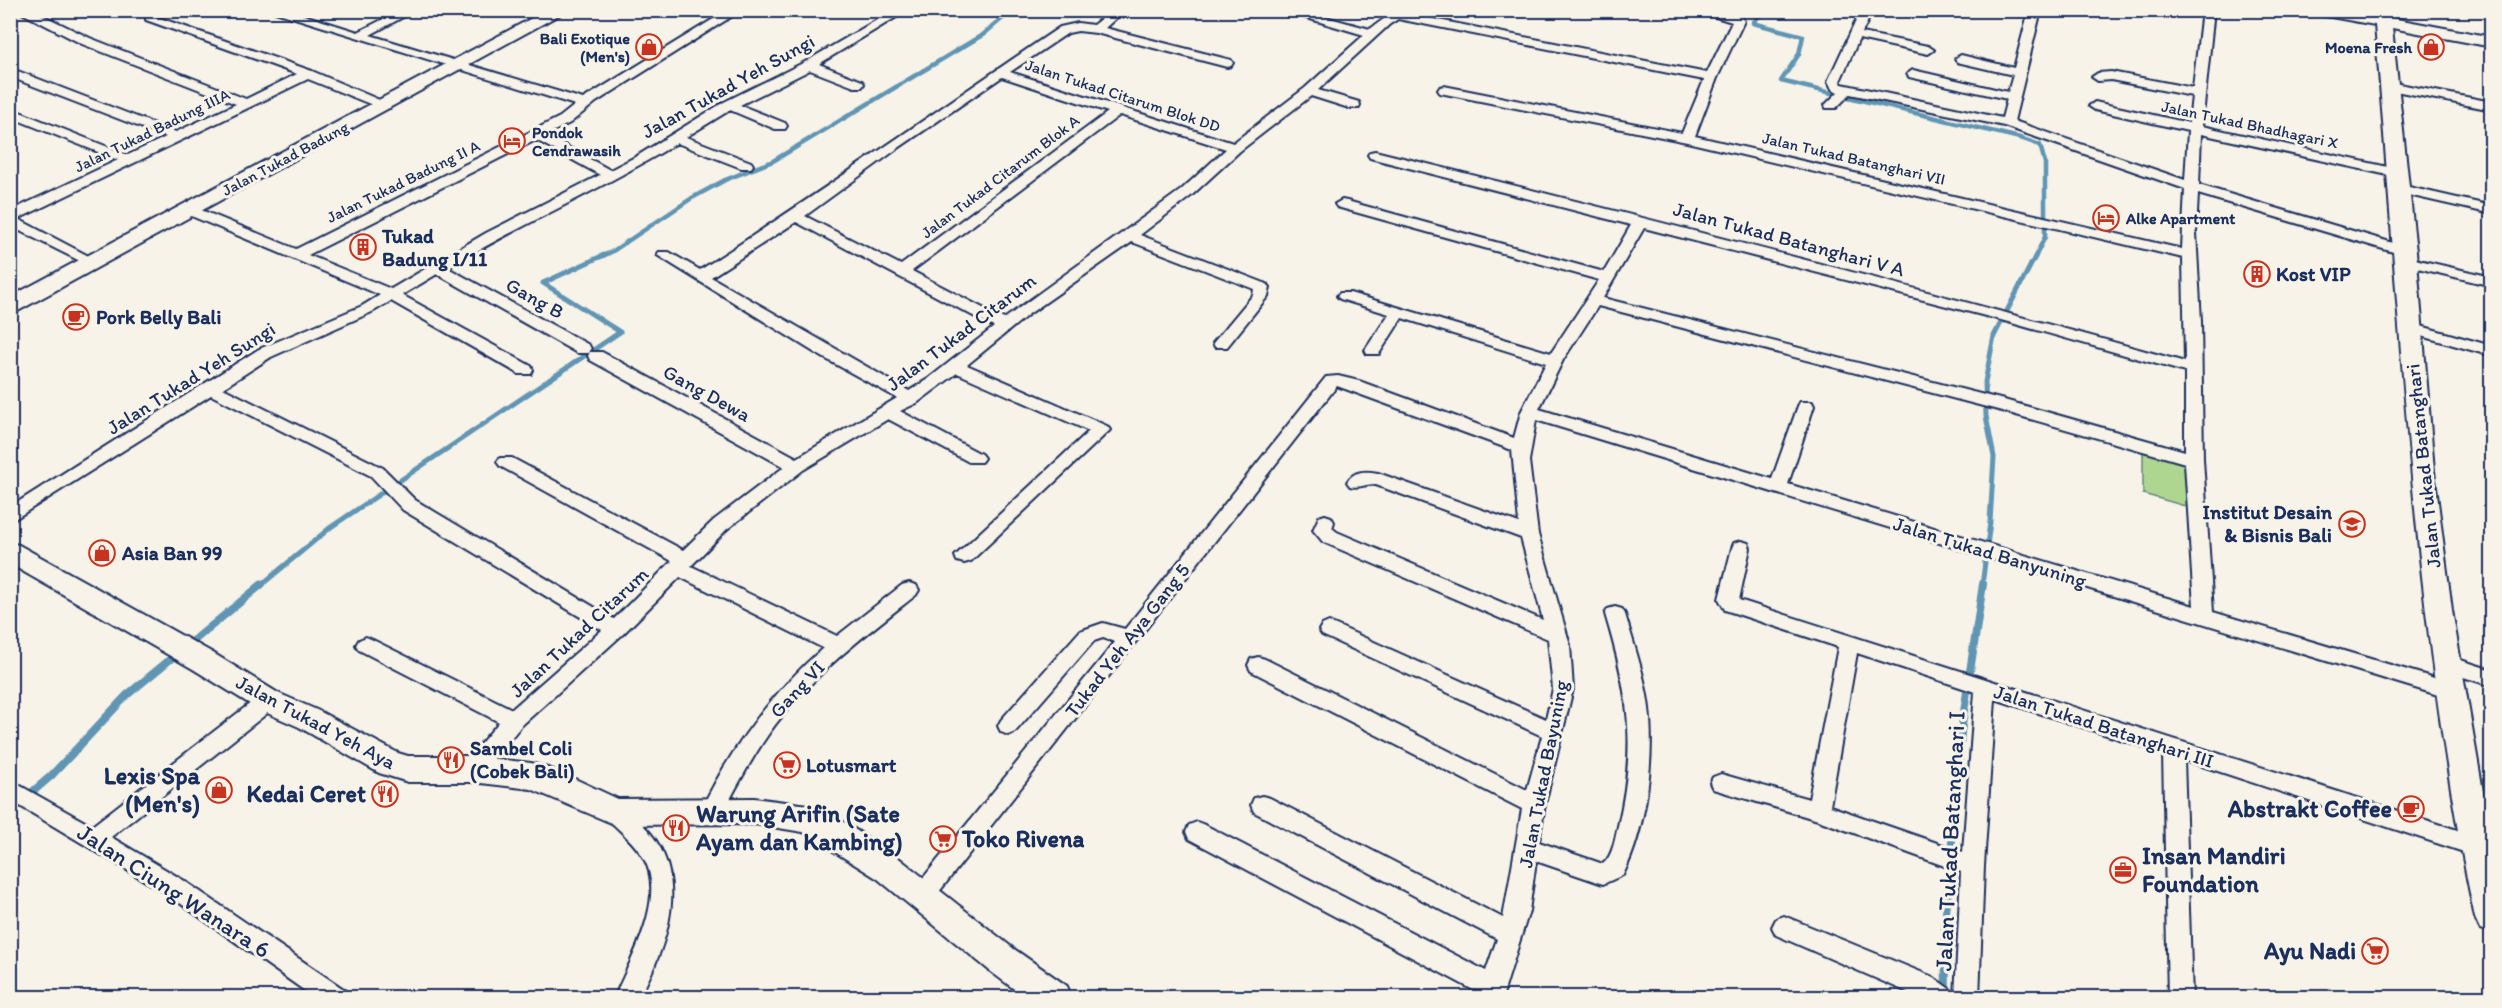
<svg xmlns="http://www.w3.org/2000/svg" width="2502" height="1008" font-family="Itim,sans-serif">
  <rect width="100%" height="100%" fill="#f7f3e8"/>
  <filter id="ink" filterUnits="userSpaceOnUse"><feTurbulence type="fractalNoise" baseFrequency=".0167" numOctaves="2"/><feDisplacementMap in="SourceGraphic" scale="12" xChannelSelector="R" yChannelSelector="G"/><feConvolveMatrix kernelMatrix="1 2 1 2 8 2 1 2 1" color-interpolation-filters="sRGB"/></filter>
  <g filter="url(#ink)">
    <path fill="#afd691" stroke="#658278" stroke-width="1.5" d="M2143,450L2190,464L2192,508L2143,494Z"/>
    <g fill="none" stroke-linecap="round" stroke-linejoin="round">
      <path stroke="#6095b4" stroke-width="4.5" d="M1764,10L1753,23L1803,36L1799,54L1781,81L2020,138L2040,145L2045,163V237L2035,257
        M601,257L613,251L692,198L725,180L773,161L984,34L1012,10"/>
      <path stroke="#6095b4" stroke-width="5" d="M260,586L331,527L620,332L543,283L604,255
        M1982,586L1990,522L1994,457L1986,416L1985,382L1994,336L2036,255"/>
      <path stroke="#6095b4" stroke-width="8" d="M186,647L262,584
        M10,811L51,776L127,695L178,653
        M1946,994L1945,926L1961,732L1983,584"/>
      <g stroke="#1b2f5e" stroke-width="4">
        <path id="street" d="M16,10H32L90,38L246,99L297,74L146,20V16H154L312,71L391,105L390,108H380L308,79L18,219L100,262L98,265H88L10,226V211L118,160L10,117V108L128,155L166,137L10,77V68L176,132L236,104L82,44Z
          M269,10H288L358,32L401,10H416L370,35L583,99L728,10H742L596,102L570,123L546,135L610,170L637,156L724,102L805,62L894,10H908L819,64L862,81L864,84L862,87H854L810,70L740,105L785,123L787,126L785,129H775L730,110L686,137L751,162L753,165L751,168H741L677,143C603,189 523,223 448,268L589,345L591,349L589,353H577L437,274L402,295L531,366L533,370L531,374H519L391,301L372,312L271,357L223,388L383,468L415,500L614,619L672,561L500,466L497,462L500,458H512L683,550L714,520L784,467L590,360L588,356L590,352H602L797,458L897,398L817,354L657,255L659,252H669L700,270C822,192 940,108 1060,27L1078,23L1093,25L1112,10H1125L1105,28L1231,60L1233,63L1231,66L1227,67L1096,33L1078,31L1068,33L1010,72L1233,143L1305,88L1364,35L1280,10H1300L1370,29L1392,13L1411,10L1408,14L1707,73L1732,22L1693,10H1715L1732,15L1734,10H1746L1742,18L1744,21L1717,78L1695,136L2182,249L2185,189L2004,126L1850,94L1836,108H1826L1825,105L1838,92L1832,89L1828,81L1861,10H1873L1862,33L1928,46L1934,50L1928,54L1859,39L1840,81L1842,84L2002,118L2007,99L1909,77L1907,74L1913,70L2008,92L2013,75L1957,62L1955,59L1961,55L2014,68L2029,10H2041L2014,121L2185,180L2188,131L2095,110L2089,106L2095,102L2189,123L2192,96L2111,80L2098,81L2092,77L2098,73L2111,72L2193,88L2202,10H2214L2202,126L2397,169L2404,173L2397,177L2201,134L2199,185L2410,248L2412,251L2405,255L2400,254L2198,194L2196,233L2201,321L2203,459L2213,612L2451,683L2458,685L2461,691L2458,697L2451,699L1536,420L1529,461L1538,534L1570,645L1573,689L1545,804L1539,842L1603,864C1613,856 1615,838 1618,826C1637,744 1629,694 1605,614L1608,609L1615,607L1622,609L1625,614C1634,645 1645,676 1649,708C1655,759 1646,829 1623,875L1603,884L1536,861L1529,911L1502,998H1478L1479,993L1189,839L1186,832L1189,825L1197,822L1205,825L1486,971L1497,939L1254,812L1251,805L1254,798L1262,796L1270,798L1503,918L1522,809L1251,671L1248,665L1251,659L1258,657L1265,659L1527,790L1542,736L1322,635L1319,630L1322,625L1329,622L1336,625L1546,719L1553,689L1548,639L1323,542L1313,530L1319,517L1325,515L1331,517L1334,522L1332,528L1337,532L1543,620L1521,538L1376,485C1366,483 1359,489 1350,486L1347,482C1354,470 1366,471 1378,473L1519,523L1512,450L1337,386L931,902L923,905L915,902L911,895L915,888L1115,642L1103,638L1094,641L1015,732L1008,735L1001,732L998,726L1001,720L1080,631L1103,623L1125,629L1326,377L1338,376L1359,381L1514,438L1521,412L1546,363L1402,318L1379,354H1367L1365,350L1389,314L1340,299L1337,296L1340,293H1350L1551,353L1599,280L1337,207L1335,204L1342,200L1347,201L1604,272L1631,225L1370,158L1368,155L1370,152L1375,151C1646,218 1916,287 2185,362L2183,258L1687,142L1440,93L1438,90L1440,87L1444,86L1682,133L1704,80L1398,19L1390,24L1318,90L1359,102L1360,105L1359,108H1349L1311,96L1240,151L1191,196L1140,235L1267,284L1270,287L1268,296L1227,347H1215L1213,343L1253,295L1254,289L1132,242L1029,314L967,365L1107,426L1110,430L971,561L964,563L957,561L955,556L1089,431L957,373L917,403L900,411L981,454L984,458L981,462H969L888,419L803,470L726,530L691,566L837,636L902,585L909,583L916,585L919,590L916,595C869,632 821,668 783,715C757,746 740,782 720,817L712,819L704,817L701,810C731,748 772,693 823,648L680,577L623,634L521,726L480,775L472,778L464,775L461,769L464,763L499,722L359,650L356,645L359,640L366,637L373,640L512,709L602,630L403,510L371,476L211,395L10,522V507L259,349L362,306L380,295L184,213L182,210L184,207H194L296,249L560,117L575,105ZM1002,77L1108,112L901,265L805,216L897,149ZM1120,115L1226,149L1181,190L1004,319L912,271ZM536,140L600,175L486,233L391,289L308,255ZM796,222L994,327L928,379L909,391L711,277ZM1644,228L2001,320L2185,372V451L2004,400L1603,298ZM1598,306L2002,411L2185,463L2194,606L1788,484L1814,406L1812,402H1800L1798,406L1772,479L1539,409L1563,360Z
          M2389,82L2492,102V110L2385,89L2383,86Z
          M2400,185L2492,206V214L2395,192L2393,189Z
          M2406,257L2492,277V286L2401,264L2399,261L2401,258Z
          M2410,323L2492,346V356L2404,331L2402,328L2404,325Z
          M1741,541L1748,543L1750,548L1739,600L2476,836L2484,839L2487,846L2484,853L2476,856L2184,760L2192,998H2168L2163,753L1995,699L1984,866L1979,998H1955L1961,872L1818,820L1713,789L1710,783L1713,777L1721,774L1809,799L1838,647L1725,610L1719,599L1732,548L1734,543ZM1857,653L1975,692L1963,852L1830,806Z
          M2448,656L2492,670V686L2441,670L2438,664L2441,658Z
          M268,693L275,695L278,701L275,707L111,837L183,880L345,990L348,998H315L167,894L10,800V780L92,826L261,695Z
          M616,803C628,807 636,817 644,826C692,875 668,944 639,998H614C630,960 668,898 643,857C634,842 620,831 608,819L605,812L608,805Z
          M1784,916L1933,977L1951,990L1954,998H1921L1776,935L1772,927L1776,919Z"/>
      </g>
      <g stroke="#1b2f5e" stroke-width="4">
        <path id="secondary" d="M547,10H568L18,311L10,313V297Z
          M2312,10H2349L2492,37V47L2392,28L2417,261L2434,471L2452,610L2492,844V933L2480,929L2475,918C2413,624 2401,324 2375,25L2320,15Z
          M10,543L19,545L213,653L278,693L319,711L398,753L408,756H472L531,763L560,772L618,799L754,798L808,805L819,809L842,821L900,859L1014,949L1067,986L1072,998H1026L990,971L878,879L803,832L754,824L616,825L531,789L472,782H408L379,773L299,727L258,709L193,669L10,564Z"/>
      </g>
      <use href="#street" fill="#f7f3e8" fill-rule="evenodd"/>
      <use href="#secondary" fill="#f7f3e8" fill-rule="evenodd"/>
    </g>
  </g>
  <defs>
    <g id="shop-ring" transform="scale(1.35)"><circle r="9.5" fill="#f7f3e8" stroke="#c8321e" stroke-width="1.5"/><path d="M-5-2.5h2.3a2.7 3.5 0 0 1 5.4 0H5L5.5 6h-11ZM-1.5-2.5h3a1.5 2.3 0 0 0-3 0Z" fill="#c8321e"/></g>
    <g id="hotel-ring" transform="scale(1.35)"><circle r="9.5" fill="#f7f3e8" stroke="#c8321e" stroke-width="1.5"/><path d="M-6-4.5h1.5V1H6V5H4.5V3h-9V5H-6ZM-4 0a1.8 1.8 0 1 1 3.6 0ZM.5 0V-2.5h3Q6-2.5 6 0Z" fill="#c8321e"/></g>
    <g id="building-ring" transform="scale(1.35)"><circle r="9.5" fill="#f7f3e8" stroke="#c8321e" stroke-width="1.5"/><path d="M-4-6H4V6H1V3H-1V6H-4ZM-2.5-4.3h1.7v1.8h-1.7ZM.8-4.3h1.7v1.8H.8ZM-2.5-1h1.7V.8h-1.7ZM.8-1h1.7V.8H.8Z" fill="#c8321e"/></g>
    <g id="cafe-ring" transform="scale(1.35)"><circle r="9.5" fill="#f7f3e8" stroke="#c8321e" stroke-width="1.5"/><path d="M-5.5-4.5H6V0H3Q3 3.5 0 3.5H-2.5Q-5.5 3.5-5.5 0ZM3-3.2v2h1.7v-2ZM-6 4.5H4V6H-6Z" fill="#c8321e"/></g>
    <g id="university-ring" transform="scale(1.35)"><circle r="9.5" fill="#f7f3e8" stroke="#c8321e" stroke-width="1.5"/><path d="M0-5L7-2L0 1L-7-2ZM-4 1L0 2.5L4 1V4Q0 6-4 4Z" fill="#c8321e"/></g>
    <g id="restaurant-ring" transform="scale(1.35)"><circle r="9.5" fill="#f7f3e8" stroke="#c8321e" stroke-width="1.5"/><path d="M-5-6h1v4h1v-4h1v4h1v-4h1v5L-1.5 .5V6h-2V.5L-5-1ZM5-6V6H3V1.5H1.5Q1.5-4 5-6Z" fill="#c8321e"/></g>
    <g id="supermarket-ring" transform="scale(1.35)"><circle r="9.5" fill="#f7f3e8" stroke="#c8321e" stroke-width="1.5"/><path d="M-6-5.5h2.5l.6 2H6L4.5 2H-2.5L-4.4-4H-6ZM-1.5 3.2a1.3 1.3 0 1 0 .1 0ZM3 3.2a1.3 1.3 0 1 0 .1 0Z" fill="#c8321e"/></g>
    <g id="office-ring" transform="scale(1.35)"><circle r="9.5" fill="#f7f3e8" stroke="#c8321e" stroke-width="1.5"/><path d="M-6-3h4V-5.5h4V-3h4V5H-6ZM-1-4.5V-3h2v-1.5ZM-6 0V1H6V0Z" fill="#c8321e"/></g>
  </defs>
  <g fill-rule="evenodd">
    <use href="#shop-ring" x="649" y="47"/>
    <use href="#shop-ring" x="2431" y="47"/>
    <use href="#hotel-ring" x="512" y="141"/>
    <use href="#hotel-ring" x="2106" y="218"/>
    <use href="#building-ring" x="363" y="247"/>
    <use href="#building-ring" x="2257" y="274"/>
    <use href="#cafe-ring" x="76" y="317"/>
    <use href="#university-ring" x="2352" y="524"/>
    <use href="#shop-ring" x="102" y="553"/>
    <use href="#restaurant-ring" x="451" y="760"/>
    <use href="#supermarket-ring" x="787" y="765"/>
    <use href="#shop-ring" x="219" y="790"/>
    <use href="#restaurant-ring" x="385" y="794"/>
    <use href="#cafe-ring" x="2411" y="809"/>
    <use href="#restaurant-ring" x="676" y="828"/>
    <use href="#supermarket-ring" x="943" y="839"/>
    <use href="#office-ring" x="2123" y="870"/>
    <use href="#supermarket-ring" x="2375" y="951"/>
  </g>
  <g text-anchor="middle" stroke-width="6" stroke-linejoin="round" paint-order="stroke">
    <g font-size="16" font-weight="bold" fill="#1b2f5e" stroke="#f7f3e8" text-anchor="end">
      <text x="630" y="44">Bali Exotique<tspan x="630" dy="18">(Men's)</tspan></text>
      <text x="2412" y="53">Moena Fresh</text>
      <text x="532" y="138" text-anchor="start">Pondok<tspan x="532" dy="18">Cendrawasih</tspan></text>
      <text x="2126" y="224" text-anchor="start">Alke Apartment</text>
    </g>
    <g font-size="16" fill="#1b2f5e" stroke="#f7f3e8">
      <text transform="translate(1123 95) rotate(18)" y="6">Jalan Tukad Citarum Blok DD</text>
      <text transform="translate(2250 124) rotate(12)" y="6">Jalan Tukad Bhadhagari X</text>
      <text transform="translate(152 130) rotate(-26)" y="6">Jalan Tukad Badung IIIA</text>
      <text transform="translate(285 158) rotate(-28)" y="6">Jalan Tukad Badung</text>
      <text transform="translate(1854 158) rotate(13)" y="6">Jalan Tukad Batanghari VII</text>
      <text transform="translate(1000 176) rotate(-37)" y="6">Jalan Tukad Citarum Blok A</text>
      <text transform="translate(403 181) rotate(-26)" y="6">Jalan Tukad Badung II A</text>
    </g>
    <g font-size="20" fill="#1b2f5e" stroke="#f7f3e8">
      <text transform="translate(728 86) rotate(-29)" y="7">Jalan Tukad Yeh Sungi</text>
      <text transform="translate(1789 239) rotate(15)" y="7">Jalan Tukad Batanghari V A</text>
      <text transform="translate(535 298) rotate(29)" y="7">Gang B</text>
      <text transform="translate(961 332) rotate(-37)" y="7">Jalan Tukad Citarum</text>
      <text transform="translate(191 378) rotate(-32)" y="7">Jalan Tukad Yeh Sungi</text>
      <text transform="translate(707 393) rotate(29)" y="7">Gang Dewa</text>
      <text transform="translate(2423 466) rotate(-96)" y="7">Jalan Tukad Batanghari</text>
      <text transform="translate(1990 552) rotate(17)" y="7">Jalan Tukad Banyuning</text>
      <text transform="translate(579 632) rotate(-43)" y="7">Jalan Tukad Citarum</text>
      <text transform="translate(1127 640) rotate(-52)" y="7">Tukad Yeh Aya Gang 5</text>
      <text transform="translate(797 689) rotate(-47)" y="7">Gang VI</text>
      <text transform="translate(316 722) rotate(28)" y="7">Jalan Tukad Yeh Aya</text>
      <text transform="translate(2104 726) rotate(18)" y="7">Jalan Tukad Batanghari III</text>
      <text transform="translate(1543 774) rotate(-79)" y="7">Jalan Tukad Bayuning</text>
    </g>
    <g font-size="20" font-weight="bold" fill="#1b2f5e" stroke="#f7f3e8" text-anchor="start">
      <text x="382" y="243">Tukad<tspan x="382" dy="23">Badung I/11</tspan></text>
      <text x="2276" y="281">Kost VIP</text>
      <text x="96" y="324">Pork Belly Bali</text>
      <text x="2332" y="519" text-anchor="end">Institut Desain<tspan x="2332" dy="23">&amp; Bisnis Bali</tspan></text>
      <text x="122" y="560">Asia Ban 99</text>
      <text x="470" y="755">Sambel Coli<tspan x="470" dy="23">(Cobek Bali)</tspan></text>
      <text x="806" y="772">Lotusmart</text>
    </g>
    <g font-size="24" font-weight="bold" fill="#1b2f5e" stroke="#f7f3e8" text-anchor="end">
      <text x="200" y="784">Lexis Spa<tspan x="200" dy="28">(Men's)</tspan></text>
      <text x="366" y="802">Kedai Ceret</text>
      <text x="2392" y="817">Abstrakt Coffee</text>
      <text x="696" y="822" text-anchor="start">Warung Arifin (Sate<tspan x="696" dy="28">Ayam dan Kambing)</tspan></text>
      <text x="962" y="847" text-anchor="start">Toko Rivena</text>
      <text x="2142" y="864" text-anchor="start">Insan Mandiri<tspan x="2142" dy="28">Foundation</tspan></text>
      <text x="2356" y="959">Ayu Nadi</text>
    </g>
    <g font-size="24" fill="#1b2f5e" stroke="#f7f3e8">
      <text transform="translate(1950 841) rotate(-87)" y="8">Jalan Tukad Batanghari I</text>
      <text transform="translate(174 891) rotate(33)" y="8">Jalan Ciung Wanara 6</text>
    </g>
  </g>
  <rect width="2502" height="1008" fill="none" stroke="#f7f3e8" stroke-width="36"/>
  <rect x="18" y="18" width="2466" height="972" fill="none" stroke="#1b2f5e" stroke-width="2" filter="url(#ink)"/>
</svg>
